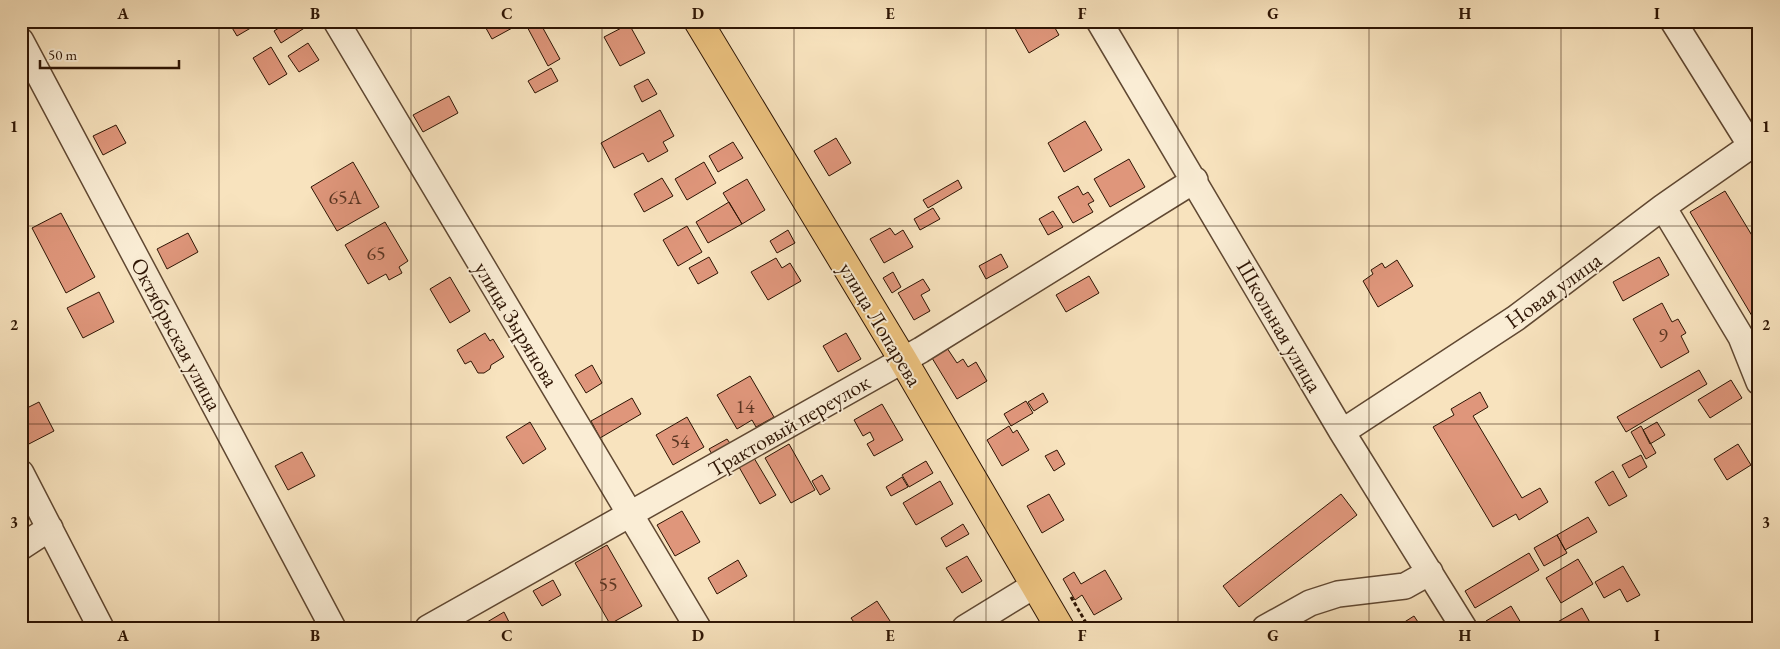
<svg xmlns="http://www.w3.org/2000/svg" width="1780" height="649" font-family="'EB Garamond',serif">
  <rect width="100%" height="100%" fill="#f8e3be"/>
  <filter id="stains"><feTurbulence type="fractalNoise" baseFrequency=".004" numOctaves="4"/><feColorMatrix values="0 0 0 0 .2 0 0 0 0 .09 0 0 0 0 .02 0 0 0 .5 -.17"/></filter>
  <radialGradient id="worn" r=".72"><stop offset=".6" stop-color="#630" stop-opacity="0"/><stop offset="1" stop-color="#630" stop-opacity=".3"/></radialGradient>
  <path fill="#df967b" stroke="#2e1504" d="M228,21H261V22L237,36Z
    M290,21H302L306,27L281,43L274,31Z
    M482,21H511L514,27L492,39Z
    M524,21H539L560,59L548,66Z
    M1011,21H1051L1059,35L1029,53Z
    M629,24L645,53L620,66L604,37Z
    M308,43L319,60L299,72L288,56Z
    M271,47L287,74L269,85L253,58Z
    M551,68L558,81L535,93L528,81Z
    M648,79L657,94L642,102L634,86Z
    M449,96L458,113L423,132L413,115Z
    M660,110L674,136L663,142L668,151L648,162L643,153L614,168L601,143Z
    M1085,121L1102,150L1064,172L1048,143Z
    M116,125L126,143L103,155L93,136Z
    M836,138L851,163L829,176L814,151Z
    M733,142L743,158L718,172L709,156Z
    M1129,159L1145,187L1110,207L1094,179Z
    M353,162L379,207L337,231L311,187Z
    M704,162L716,183L687,200L675,179Z
    M662,178L673,196L644,212L634,194Z
    M747,179L765,210L742,224L723,193Z
    M958,180L962,188L928,208L923,200Z
    M1078,186L1083,195L1088,192L1094,201L1088,204L1093,212L1073,223L1058,197Z
    M1725,191L1759,247V312L1752,316L1690,212Z
    M729,202L742,224L708,243L696,222Z
    M933,208L940,219L920,230L914,219Z
    M1053,211L1063,227L1048,235L1039,219Z
    M61,213L95,277L66,293L32,228Z
    M385,222L408,261L399,267L402,273L389,280L386,274L368,284L345,245Z
    M687,226L702,252L678,266L663,240Z
    M890,228L895,235L903,230L913,247L884,263L870,239Z
    M788,230L795,243L777,253L770,241Z
    M188,233L198,252L167,269L157,249Z
    M1001,254L1008,267L986,279L979,266Z
    M709,257L718,273L698,284L689,268Z
    M1659,257L1669,275L1623,301L1613,282Z
    M776,258L782,268L790,263L801,281L768,300L751,272Z
    M1397,260L1413,286L1378,307L1363,281L1373,274L1371,270L1382,263L1385,268Z
    M893,272L901,287L892,293L883,278Z
    M1089,276L1099,293L1066,312L1056,295Z
    M450,277L470,311L450,323L430,289Z
    M923,279L930,290L921,295L930,311L914,320L898,293Z
    M99,292L114,322L83,338L67,308Z
    M1662,303L1672,322L1678,319L1686,333L1681,336L1689,352L1661,368L1633,319Z
    M485,333L490,341L493,339L504,357L491,365L490,369L484,373H478L471,361L465,364L457,350Z
    M846,333L861,359L838,372L823,346Z
    M947,348L957,363L963,359L968,367L976,362L987,381L957,399L932,358Z
    M592,365L602,383L586,393L575,375Z
    M1699,370L1707,384L1626,432L1617,417Z
    M750,376L774,417L756,427L752,420L737,429L717,395Z
    M1731,380L1742,398L1710,418L1698,400Z
    M1480,392L1488,407L1473,416L1522,498L1540,488L1548,502L1519,520L1516,514L1493,527L1433,427L1454,415L1451,409Z
    M1043,393L1048,402L1034,411L1028,402Z
    M632,398L641,414L600,438L591,421Z
    M1026,401L1033,413L1011,426L1004,414Z
    M39,402L54,431L25,446L21,439V411Z
    M882,404L903,440L874,456L867,444L874,440L870,432L863,436L854,420Z
    M687,417L704,447L673,465L656,435Z
    M530,422L546,449L523,464L506,437Z
    M1657,422L1665,435L1650,444L1643,430Z
    M1009,426L1013,433L1017,430L1029,450L1002,466L987,440Z
    M1641,426L1656,453L1646,459L1631,432Z
    M727,439L732,446L713,456L709,449Z
    M789,444L815,490L791,503L765,458Z
    M1738,444L1751,465L1727,480L1714,459Z
    M1057,450L1065,464L1054,471L1045,456Z
    M302,452L315,476L288,490L275,466Z
    M1641,455L1647,467L1629,478L1622,465Z
    M754,458L776,495L760,504L739,467Z
    M926,461L933,473L909,487L902,475Z
    M1613,471L1627,496L1609,506L1595,482Z
    M822,475L830,489L820,495L812,481Z
    M902,477L908,487L891,496L886,487Z
    M940,481L953,504L916,525L903,503Z
    M1049,494L1064,520L1042,533L1027,506Z
    M1341,494L1357,515L1239,607L1223,586Z
    M682,511L700,542L675,556L657,525Z
    M1588,517L1597,532L1565,550L1557,535Z
    M963,524L969,534L946,547L941,538Z
    M1557,535L1567,553L1544,566L1534,548Z
    M607,545L642,606L610,624L575,563Z
    M1529,553L1539,570L1475,608L1465,591Z
    M967,556L982,581L962,593L946,568Z
    M1578,559L1593,584L1561,603L1546,578Z
    M738,560L747,576L717,594L708,578Z
    M1623,566L1640,595L1627,602L1620,589L1604,598L1595,582Z
    M1105,570L1122,599L1094,615L1082,595L1075,600L1063,579L1074,572L1081,584Z
    M553,580L561,595L542,606L533,591Z
    M877,601L892,624L886,628H858L851,618Z
    M1511,606L1524,628H1490L1486,621Z
    M1582,608L1593,628H1547Z
    M504,612L512,628H477Z
    M1414,616L1422,628H1395Z"/>
  <g fill="none" stroke-linecap="round" stroke-linejoin="round">
    <g stroke="#604832" stroke-width="28">
      <path id="minor" d="M336,21L698,628
        M1099,21L1342,432L1464,628
        M1673,21L1751,146
        M21,41L333,628
        M1663,207L1741,337L1759,382
        M1342,432L1516,318L1663,207L1759,140
        M21,473L101,628
        M21,547L50,528
        M428,628L921,350L1195,180
        M965,628L1035,585
        M1265,628L1310,603L1338,594L1405,586L1430,572"/>
    </g>
    <g stroke="#2e1504" stroke-width="30">
      <path id="major" d="M698,21L903,360L1060,628"/>
    </g>
    <path stroke="#2e1504" stroke-width="3" stroke-dasharray="4 2.5" stroke-linecap="butt" d="M1071,597L1089,628"/>
    <use href="#minor" stroke="#faedd5" stroke-width="25"/>
    <use href="#major" stroke="#ecc27f" stroke-width="28"/>
  </g>
  <path fill="none" stroke="#2e1504" stroke-width="1" stroke-opacity="0.55" d="M219,21V628M411,21V628M602,21V628M794,21V628M986,21V628M1178,21V628M1369,21V628M1561,21V628M21,226H1759M21,424H1759"/>
  <g text-anchor="middle" stroke-width="4" stroke-linejoin="round" paint-order="stroke">
    <g font-size="20" fill="#5a3522">
      <text x="345" y="204">65А</text>
      <text x="376" y="260">65</text>
      <text x="1663" y="342">9</text>
      <text x="745" y="413">14</text>
      <text x="680" y="448">54</text>
      <text x="608" y="591">55</text>
    </g>
    <g font-size="22" fill="#2e1504" stroke="#faedd5">
      <text transform="translate(1553 290) rotate(-36)" y="8">Новая улица</text>
      <text transform="translate(517 324) rotate(59)" y="8">улица Зырянова</text>
      <text transform="translate(881 324) rotate(59)" y="8">улица Лопарева</text>
      <text transform="translate(1280 326) rotate(60)" y="8">Школьная улица</text>
      <text transform="translate(177 334) rotate(62)" y="8">Октябрьская улица</text>
      <text transform="translate(789 425) rotate(-30)" y="8">Трактовый переулок</text>
    </g>
  </g>
  <rect width="1780" height="649" fill="none" stroke="#f8e3be" stroke-width="55"/>
  <path d="M40 60v8h139v-8" fill="none" stroke="#2e1504" stroke-width="2.5"/>
  <text x="48" y="60" font-size="15" fill="#2e1504" stroke="#faedd5" stroke-width="4" paint-order="stroke">50 m</text>
  <rect x="28" y="28" width="1724" height="594" fill="none" stroke="#2e1504" stroke-width="2"/>
  <g font-size="16" text-anchor="middle" font-weight="bold" fill="#2e1504">
    <text x="123" y="19">A</text>
    <text x="315" y="19">B</text>
    <text x="507" y="19">C</text>
    <text x="698" y="19">D</text>
    <text x="890" y="19">E</text>
    <text x="1082" y="19">F</text>
    <text x="1273" y="19">G</text>
    <text x="1465" y="19">H</text>
    <text x="1657" y="19">I</text>
    <text x="14" y="132">1</text>
    <text x="1766" y="132">1</text>
    <text x="14" y="330">2</text>
    <text x="1766" y="330">2</text>
    <text x="14" y="528">3</text>
    <text x="1766" y="528">3</text>
    <text x="123" y="641">A</text>
    <text x="315" y="641">B</text>
    <text x="507" y="641">C</text>
    <text x="698" y="641">D</text>
    <text x="890" y="641">E</text>
    <text x="1082" y="641">F</text>
    <text x="1273" y="641">G</text>
    <text x="1465" y="641">H</text>
    <text x="1657" y="641">I</text>
  </g>
  <rect width="100%" height="100%" filter="url(#stains)"/>
  <rect width="100%" height="100%" fill="url(#worn)"/>
</svg>
